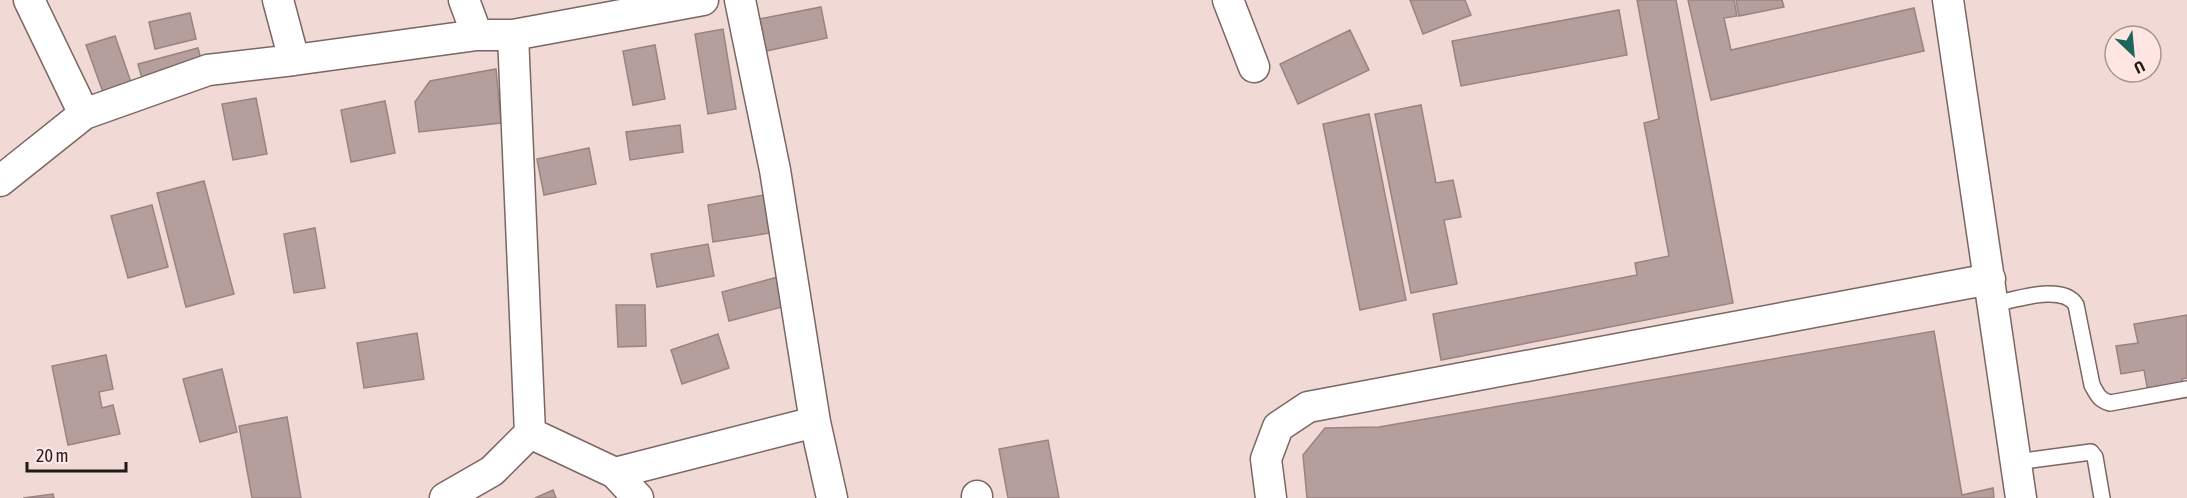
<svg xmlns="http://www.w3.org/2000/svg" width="2187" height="498" font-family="'Asap Condensed',sans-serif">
  <rect width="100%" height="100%" fill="#f1d9d6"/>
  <path fill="#b59f9c" stroke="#9a8481" stroke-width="1.5" d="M1410,0H1465L1471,15L1423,34Z
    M1637,0H1676L1733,303L1441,360L1433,314L1637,275L1635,263L1669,256L1644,123L1659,119Z
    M1688,0H1734L1737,16L1724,18L1731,50L1914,8L1924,51L1711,100Z
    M1736,0H1782L1784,7L1739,16Z
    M821,7L827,38L766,51L759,19Z
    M1619,10L1627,55L1461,86L1452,41Z
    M190,13L196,39L155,49L149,22Z
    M723,29L736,109L708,114L695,34Z
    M1350,30L1369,70L1298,104L1280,64Z
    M115,36L132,85L104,95L86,45Z
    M655,45L665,99L633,105L623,51Z
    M198,48L203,66L143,82L138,64Z
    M496,69L501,123L419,132L415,102L430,81Z
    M256,98L267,154L233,160L222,104Z
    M385,101L395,153L351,162L341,110Z
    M1421,105L1436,183L1453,180L1461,217L1444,220L1457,284L1411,293L1375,114Z
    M1369,114L1406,300L1360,310L1323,124Z
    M680,125L683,152L630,160L626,132Z
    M589,148L596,184L544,195L537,159Z
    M204,181L234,294L186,307L157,193Z
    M764,195L770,233L713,242L708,205Z
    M152,205L168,267L128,278L111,216Z
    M315,228L325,288L294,293L284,234Z
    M708,244L714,276L657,287L651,254Z
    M785,275L793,304L729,321L722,292Z
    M616,305H645L646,346L618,347Z
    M2187,315V378L2182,379L2183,386L2148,392L2144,370L2121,374L2116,346L2138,343L2134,324Z
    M1934,331L1962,495L1993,488L1994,498H1307L1303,455L1325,428L1379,427Z
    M417,333L424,379L364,388L357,343Z
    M718,334L729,368L682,384L671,350Z
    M106,355L113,389L99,392L102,408L113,405L120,434L68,445L52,366Z
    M222,369L237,432L200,442L183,379Z
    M287,417L301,498H252L239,426Z
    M1048,440L1059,498H1008L999,449Z
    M553,490L556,498H535Z
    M53,494L54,498H23Z"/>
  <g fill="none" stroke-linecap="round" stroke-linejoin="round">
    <g stroke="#7b6663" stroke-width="18">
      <path id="lane" d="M1994,304C2015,300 2063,283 2076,305L2092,385C2097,394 2099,400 2110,403L2187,389
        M2016,462L2091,452L2095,457L2102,498"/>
    </g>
    <g stroke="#7b6663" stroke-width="33">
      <path id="street" d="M29,0L84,114
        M278,0L294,60L477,35H513L530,433L492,471L445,498
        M464,0L477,35
        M740,0L775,170L815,422L832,498
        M1228,0L1254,67
        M1948,0L2021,498
        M513,35L703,0
        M0,181L84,114L208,70L294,60
        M530,433L615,473L638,498
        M615,473L815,422
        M977,496V498
        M1271,498L1266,459L1278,427L1308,407L1990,279"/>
    </g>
    <use href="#lane" stroke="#fff" stroke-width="15"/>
    <use href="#street" stroke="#fff" stroke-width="30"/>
  </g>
  <g transform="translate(2133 54) rotate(154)"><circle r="28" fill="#ffe6e3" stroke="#a79492" stroke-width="1.5"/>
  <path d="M0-4.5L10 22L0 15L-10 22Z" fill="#1d665c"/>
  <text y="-9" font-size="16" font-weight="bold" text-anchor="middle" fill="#221a19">U</text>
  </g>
  <path d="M27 462v9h99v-9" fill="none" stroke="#221a19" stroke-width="3"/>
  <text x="36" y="462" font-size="18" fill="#221a19" stroke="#ffe6e3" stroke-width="4.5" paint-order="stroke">20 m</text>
</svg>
